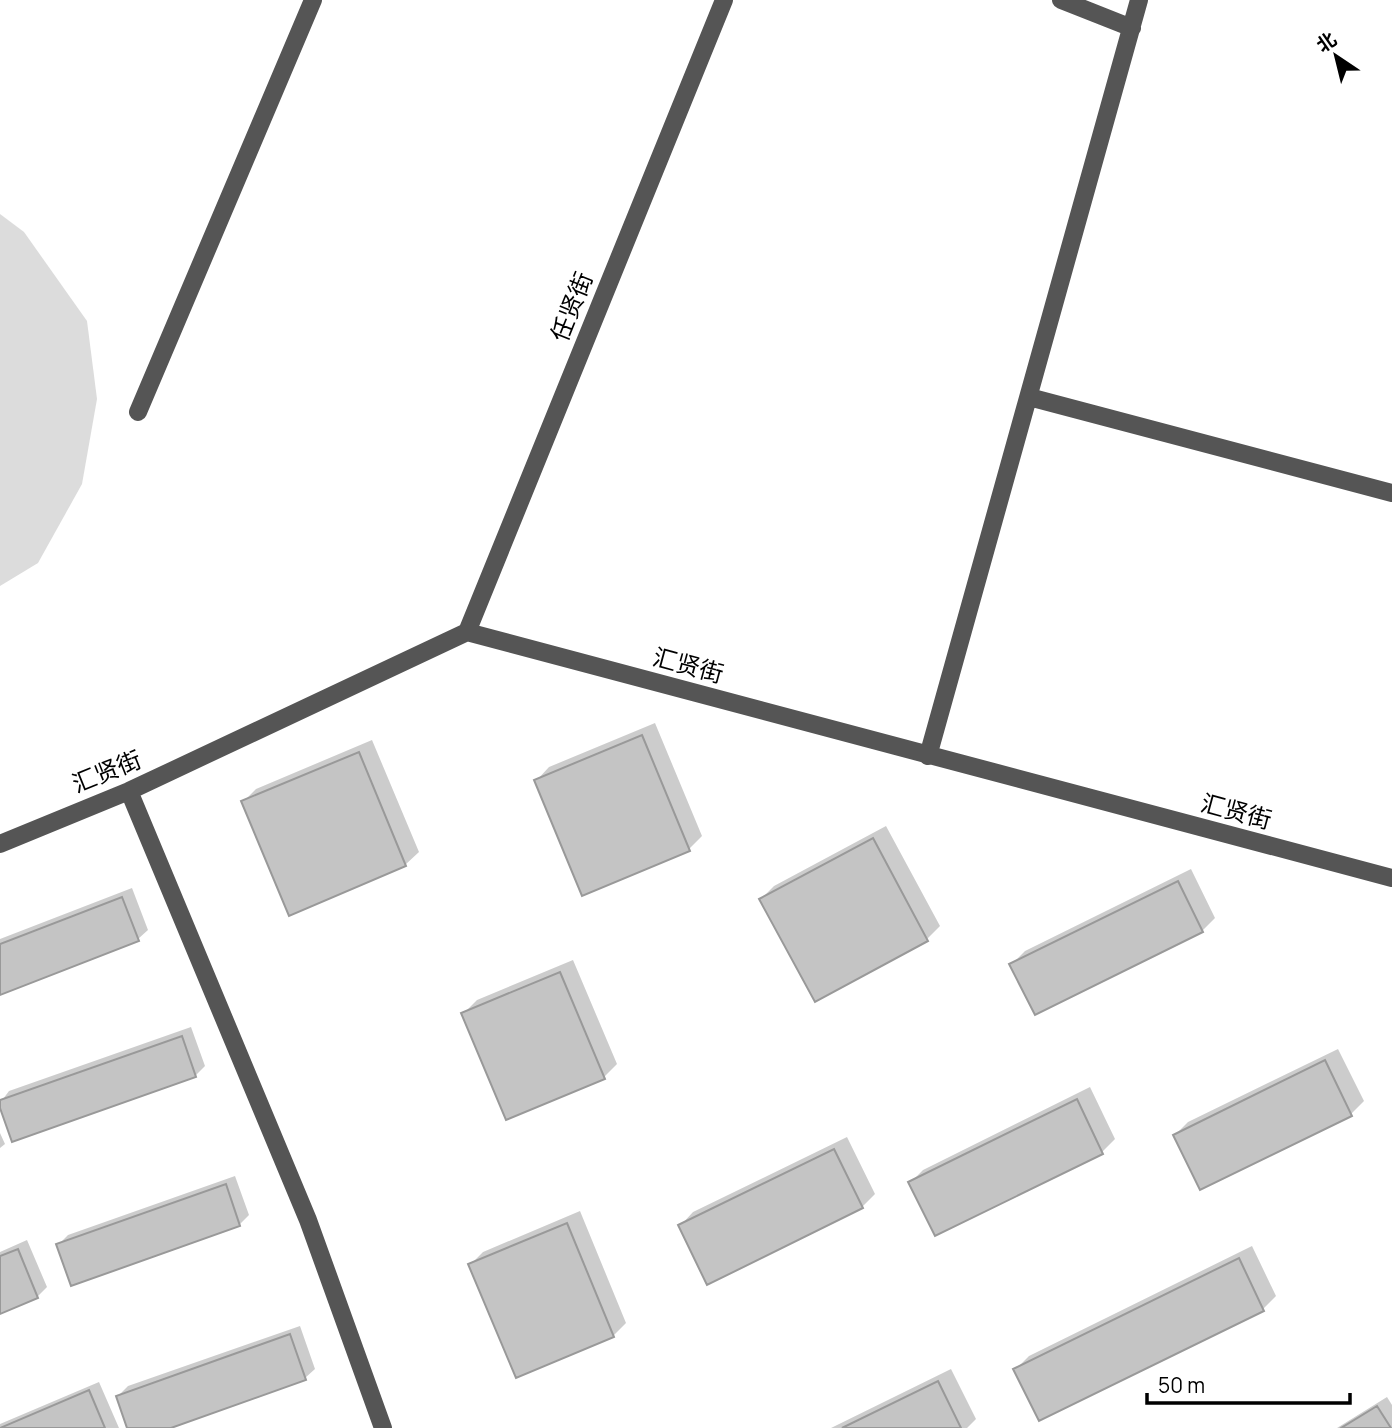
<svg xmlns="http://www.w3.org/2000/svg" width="1392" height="1428" font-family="Manrope,'Noto Sans SC',sans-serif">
  <rect width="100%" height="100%" fill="#fff"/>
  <path fill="#dcdcdc" d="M0,214L24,232L87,321L97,399L82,484L38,563L0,586Z"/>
  <path fill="#0003" d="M655,723L702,836L689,849L536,781L549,767Z
    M372,740L419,852L405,865L243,802L256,789Z
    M886,826L940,926L927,939L761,899L774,886Z
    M1191,869L1215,918L1202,931L1012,964L1025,951Z
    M132,888L148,930L138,939L0,993V939Z
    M573,960L617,1064L604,1077L463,1014L477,1000Z
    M191,1027L205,1066L195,1076L0,1103L9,1091Z
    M1338,1049L1364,1101L1351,1114L1175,1135L1188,1122Z
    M1090,1087L1115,1139L1102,1152L936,1234L910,1183L923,1170Z
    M0,1133L5,1144L0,1148Z
    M847,1137L875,1194L862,1207L680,1226L693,1212Z
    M235,1176L249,1215L239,1225L58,1245L68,1235Z
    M580,1211L626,1323L613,1336L470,1265L483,1252Z
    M27,1240L47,1287L37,1297L0,1312V1252Z
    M1252,1246L1276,1296L1263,1309L1016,1369L1029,1356Z
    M300,1326L315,1369L305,1378L165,1428H129L118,1396L128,1386Z
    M951,1369L976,1419L967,1428H831Z
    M99,1382L119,1428H0V1424Z
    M1387,1397L1392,1405V1428H1337Z"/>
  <path fill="#c4c4c4" stroke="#999" stroke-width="2" d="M642,735L690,851L582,896L534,780Z
    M359,752L406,866L289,916L241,801Z
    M873,838L928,941L815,1002L759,899Z
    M1178,881L1203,932L1035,1015L1009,964Z
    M122,897L139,941L0,995V944Z
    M560,972L605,1079L506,1120L461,1013Z
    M182,1036L196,1077L12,1142L0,1108V1100Z
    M1325,1060L1352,1116L1200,1190L1173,1135Z
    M1077,1099L1103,1154L935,1236L908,1182Z
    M834,1149L863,1208L707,1285L678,1225Z
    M226,1184L240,1226L71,1286L56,1244Z
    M567,1223L614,1337L516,1378L468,1264Z
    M18,1249L38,1298L0,1314V1256Z
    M1239,1258L1264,1311L1039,1421L1013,1369Z
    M290,1334L306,1380L171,1428H127L116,1396Z
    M938,1381L961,1428H842Z
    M89,1390L105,1428H0Z
    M1377,1406L1391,1428H1341Z"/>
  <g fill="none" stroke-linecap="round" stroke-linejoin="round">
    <path stroke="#555" stroke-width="18" d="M1061,0L1132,28
      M1029,397L1392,493
      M138,412L313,0
      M467,632L724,0
      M928,756L1139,0
      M129,791L308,1220L383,1428
      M0,844L129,791L467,632L1392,878"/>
  </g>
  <g text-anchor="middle" stroke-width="7" stroke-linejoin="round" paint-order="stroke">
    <g font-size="24" fill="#000" stroke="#fff">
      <text transform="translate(572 307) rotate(-68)" y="8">任贤街</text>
      <text transform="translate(688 666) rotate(15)" y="8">汇贤街</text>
      <text transform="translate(107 772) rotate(-22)" y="8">汇贤街</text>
      <text transform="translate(1236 812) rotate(15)" y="8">汇贤街</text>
    </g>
  </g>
  <g transform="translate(1336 56) rotate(325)" stroke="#ffffff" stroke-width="5" paint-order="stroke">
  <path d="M0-5L12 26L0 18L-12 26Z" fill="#000000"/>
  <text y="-10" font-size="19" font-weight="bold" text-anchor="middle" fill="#000000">北</text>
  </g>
  <path d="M1147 1393v10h203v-10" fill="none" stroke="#000000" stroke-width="3.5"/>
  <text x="1158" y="1393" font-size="21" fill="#000000" stroke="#ffffff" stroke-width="5" paint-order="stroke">50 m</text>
</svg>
